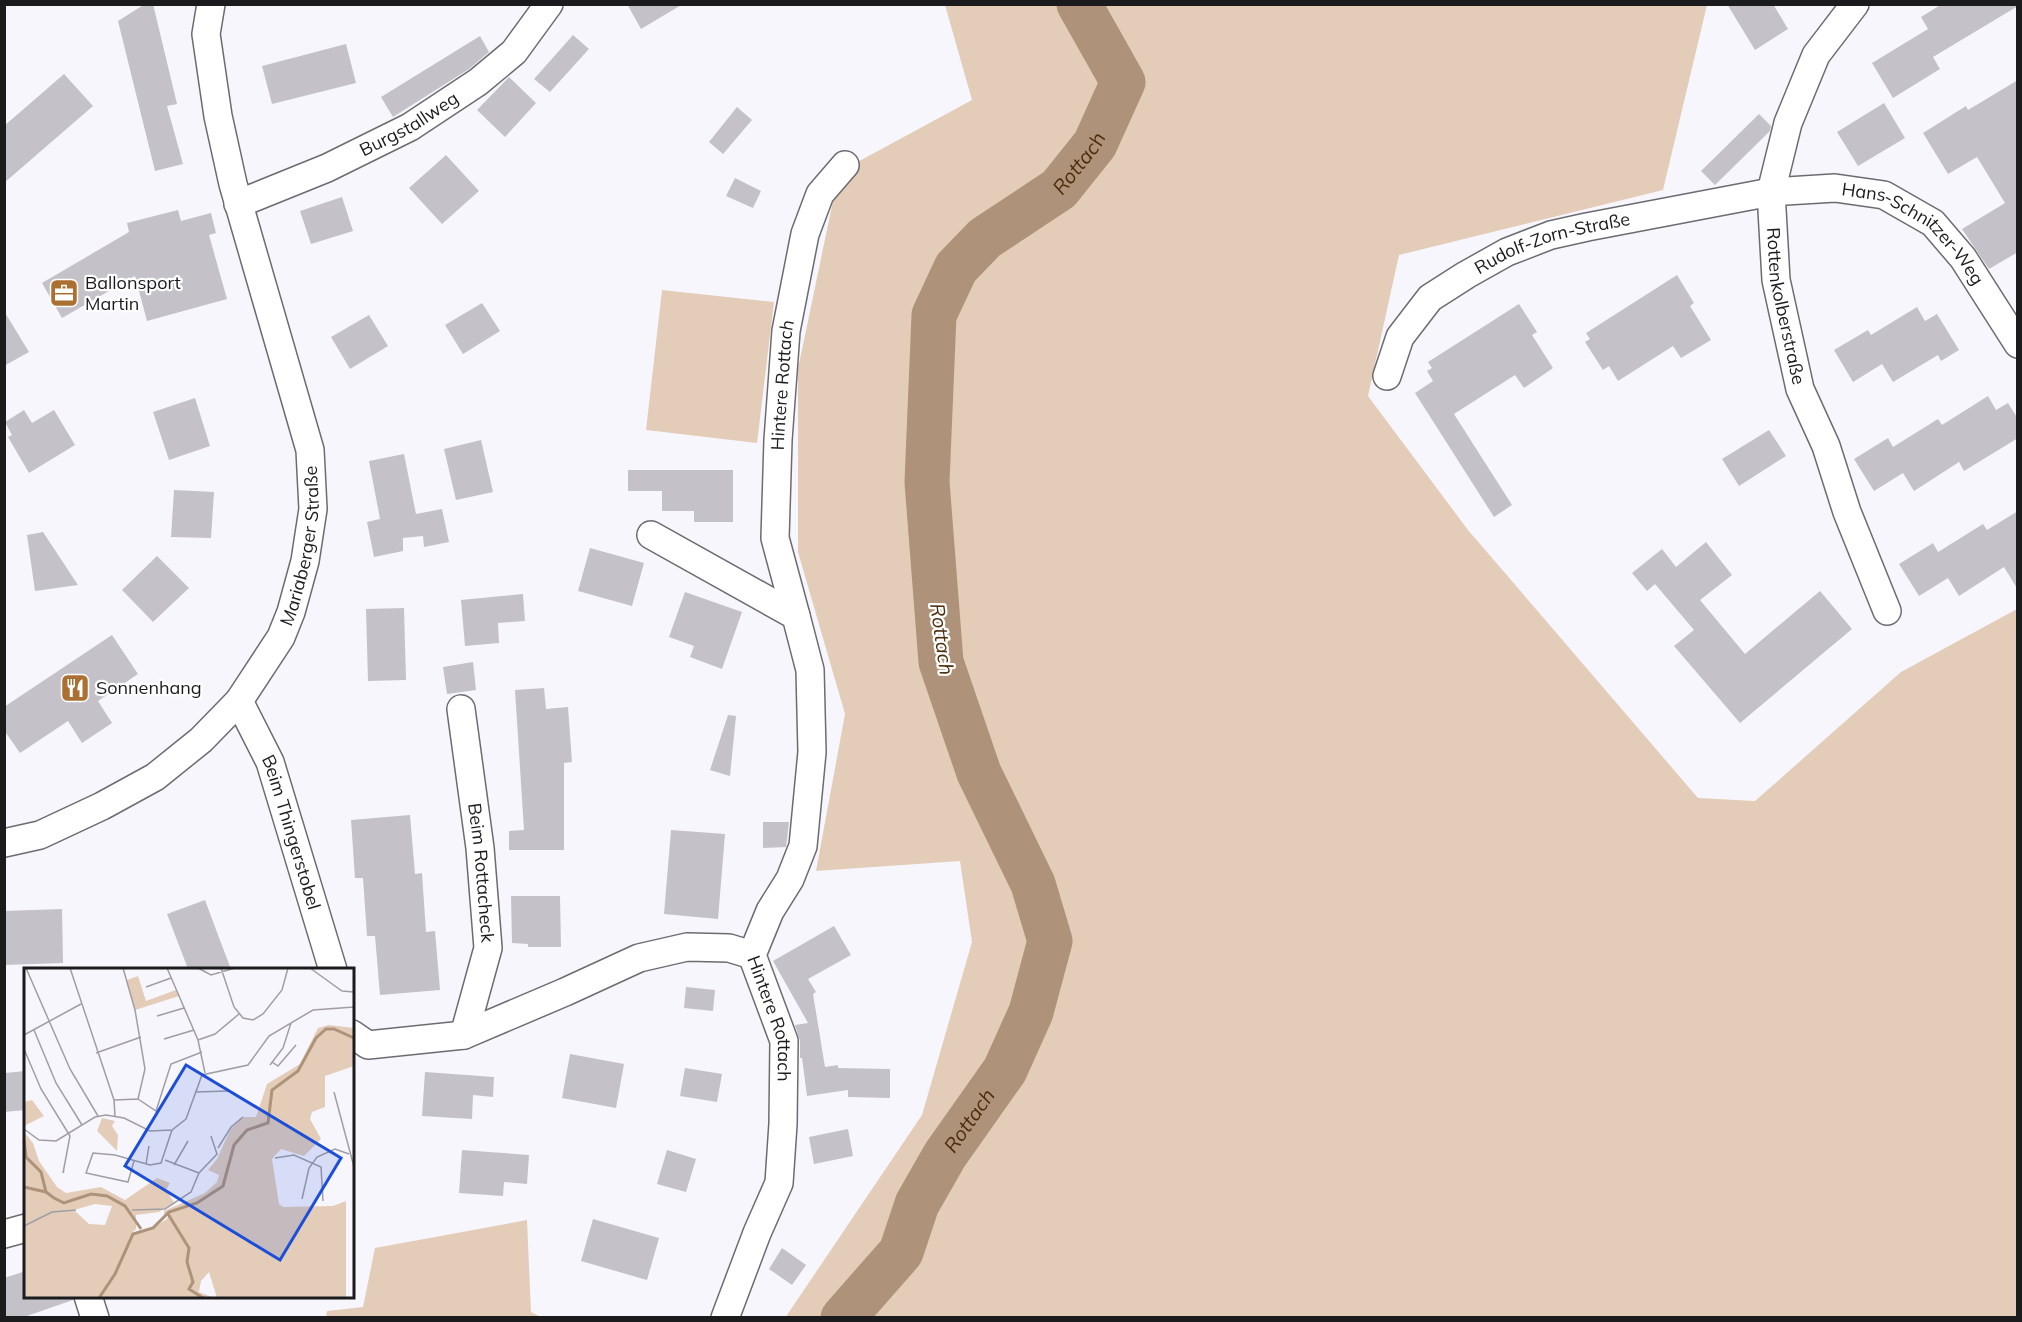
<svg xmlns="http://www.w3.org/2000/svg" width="2022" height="1322" font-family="Mulish,sans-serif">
  <rect width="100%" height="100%" fill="#f8f6fd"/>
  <path fill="#e3cdb9" d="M945,5H1707L1663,190L1399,255L1368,396L1468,530L1698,798L1755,801L1901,672L2017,609V1317L785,1318L922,1115L972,942L960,861L816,871L845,714L798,552V369L839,172L972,100Z
    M662,290L774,302L757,443L646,430Z
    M527,1220L531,1312L541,1317H326L327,1311L363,1307L375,1248Z"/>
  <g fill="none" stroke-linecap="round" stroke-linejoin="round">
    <path stroke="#ae9279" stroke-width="45" id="s1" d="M843,1318L901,1252L917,1204L945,1155L1005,1070L1031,1012L1050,941L1033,884L979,773L941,662L927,482L934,315L956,268L985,238L1059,189L1095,144L1123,82L1079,4"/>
  </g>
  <path fill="#c4c2c8" d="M145,4H153L177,104L167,106L183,164L155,171L118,21Z
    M627,4H683L641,29Z
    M1727,4H1773L1788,29L1755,50Z
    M1942,4H2018V6L1933,57L1940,69L1893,98L1872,63L1928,29L1921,17Z
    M573,35L589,49L550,92L534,79Z
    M480,36L489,52L469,69L393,117L381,97Z
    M346,44L356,83L272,104L262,66Z
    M64,74L93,106L4,183V126Z
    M509,77L536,103L505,137L477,110Z
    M2018,80V252L1989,269L1962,229L2005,203L1977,157L1948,174L1923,133L1966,106L1968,110Z
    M1884,103L1905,138L1858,166L1837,132Z
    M737,107L752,120L723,154L709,142Z
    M1759,114L1771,126L1770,131L1715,185L1701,171Z
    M446,155L479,191L442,224L409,188Z
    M735,178L761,191L753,208L726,196Z
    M342,197L353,231L311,244L300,211Z
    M178,210L181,221L211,213L216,233L209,235L227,299L147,321L135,276L62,318L42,283L129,232L127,223Z
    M1677,275L1694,303L1690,306L1711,340L1681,358L1673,346L1618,381L1609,366L1603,370L1585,342L1590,339L1586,333Z
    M482,303L500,331L463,354L445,325Z
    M1519,304L1537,332L1532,335L1553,368L1524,388L1515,375L1454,414L1512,505L1494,517L1415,393L1433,381L1427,371L1432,368L1428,362Z
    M1917,307L1925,321L1937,314L1959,350L1941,361L1938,355L1893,382L1882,364L1853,382L1834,350L1868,330L1871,335Z
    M4,311L29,352L4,366Z
    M369,315L388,346L350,369L331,337Z
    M1988,396L1996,410L2008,403L2018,419V438L1964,471L1959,462L1914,491L1903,473L1874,491L1854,459L1888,438L1893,447L1938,419L1942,425Z
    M195,398L210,446L169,460L153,412Z
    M24,410L32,423L54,410L75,445L29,473L8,437L12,435L5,422Z
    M1769,430L1786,456L1739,486L1722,459Z
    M481,440L493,492L456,500L444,449Z
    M404,454L416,514L442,509L449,542L424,547L423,536L403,538V551L374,557L367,522L380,519L369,461Z
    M628,470H733V522H694V511H662V491H628Z
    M174,490L214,492L211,538L171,537Z
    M2018,511V590L2004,567L1959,596L1948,578L1919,596L1899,564L1933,543L1938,552L1983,524L1987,530Z
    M43,532L78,585L35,591L27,535Z
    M1706,542L1732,575L1700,600L1745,654L1820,591L1852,629L1740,723L1674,646L1694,630L1655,584L1647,591L1632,573L1662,549L1676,567Z
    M590,548L644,563L632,606L578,591Z
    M157,556L189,588L153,622L122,590Z
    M685,592L742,612L722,669L690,657L694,646L669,637Z
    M523,594L525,621L498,623L499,643L465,646L461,600Z
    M404,608L406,680L368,681L366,609Z
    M112,635L138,674L98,701L112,723L82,743L68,721L20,753L4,730V707Z
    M473,662L476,690L447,694L443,667Z
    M544,688L546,709L568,707L572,762L564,763V850H509V831L524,830L515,690Z
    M728,715L736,716L730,776L710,770Z
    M410,815L415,874L422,873L426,932L435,931L440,990L380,995L375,936H367L363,878H355L351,820Z
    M763,822H789L786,847L763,848Z
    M671,830L725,834L718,919L664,914Z
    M511,896H560L561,947H528V944L512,943Z
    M205,900L221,943L231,969H188L167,914Z
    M62,909L63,963L4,965V911Z
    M834,926L851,955L808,979L816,992L813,994L825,1067L838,1065V1068L890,1069V1098L848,1097V1090L807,1096L802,1058H800V1041L795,1025L808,1023L773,961Z
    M686,987L715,990L713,1011L684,1008Z
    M570,1054L624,1064L616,1108L562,1098Z
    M685,1068L722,1074L717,1102L680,1096Z
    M26,1071V1110L4,1112V1073Z
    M425,1072L494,1077L493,1097L473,1095L472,1119L422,1116Z
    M848,1129L853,1156L814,1164L809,1137Z
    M462,1150L529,1155L527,1184L504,1182L503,1196L459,1193Z
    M667,1150L696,1159L686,1192L657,1184Z
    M593,1219L659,1238L647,1280L581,1261Z
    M782,1248L806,1265L792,1285L769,1269Z
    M26,1271V1296H73V1300L24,1317H4V1278Z"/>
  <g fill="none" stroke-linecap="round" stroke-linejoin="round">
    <g stroke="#6d6b71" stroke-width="30">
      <g id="minor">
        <path id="s2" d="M1855,4L1816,55L1788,123L1771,192L1776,280L1800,389L1826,446L1847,512L1887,611"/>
        <path id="s3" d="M238,204L327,168L410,127L478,82L514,52L549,4"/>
        <path id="s4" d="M1387,376L1400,337L1430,298L1466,275L1507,252L1551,235L1587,227L1771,192L1835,188L1884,195L1933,223L1963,258L2018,344"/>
        <path id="s5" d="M651,535L796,616L810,670L812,752L803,846L790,879L770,911L752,955L784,1041L783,1124L779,1183L757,1233L725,1318"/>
        <path id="s6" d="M796,616L775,538L778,440L786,331L805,234L820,194L845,165"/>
        <path id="s7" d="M239,701L270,762L333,970"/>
        <path id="s8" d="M461,709L480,848L488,948L464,1035"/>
        <path id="s9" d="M4,843L40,835L102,806L155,777L201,740L239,701L281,637L291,612L305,561L313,509L310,450L233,184L218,116L206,34L211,4"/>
        <path d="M352,1034L368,1045L464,1035L565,992L639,958L687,947L729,948L752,955"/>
        <path d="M4,1234L26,1228"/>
        <path d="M88,1296L95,1318"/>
      </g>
    </g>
    <use href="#minor" stroke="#fff" stroke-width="27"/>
  </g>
  <defs>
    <g id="office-square" transform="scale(1.5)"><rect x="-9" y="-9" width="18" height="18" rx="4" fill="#ab7031" stroke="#fff"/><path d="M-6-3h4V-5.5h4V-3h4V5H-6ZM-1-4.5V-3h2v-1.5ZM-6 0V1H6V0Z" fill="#fff"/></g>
    <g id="restaurant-square" transform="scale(1.5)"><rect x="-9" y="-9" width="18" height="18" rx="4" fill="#ab7031" stroke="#fff"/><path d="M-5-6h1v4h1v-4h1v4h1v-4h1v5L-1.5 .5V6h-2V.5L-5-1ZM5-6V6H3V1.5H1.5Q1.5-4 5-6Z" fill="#fff"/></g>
  </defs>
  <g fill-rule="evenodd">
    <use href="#office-square" x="64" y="293"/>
    <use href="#restaurant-square" x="75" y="688"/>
  </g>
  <g text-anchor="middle" stroke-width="4.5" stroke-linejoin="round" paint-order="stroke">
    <g font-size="18" fill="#1b1a1c" stroke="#fff">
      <text dy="6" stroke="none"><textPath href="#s3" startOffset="189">Burgstallweg</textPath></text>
      <text dy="6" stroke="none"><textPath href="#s4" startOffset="610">Hans-Schnitzer-Weg</textPath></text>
      <text dy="6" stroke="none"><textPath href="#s4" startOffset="226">Rudolf-Zorn-Straße</textPath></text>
      <text dy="6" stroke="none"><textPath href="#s2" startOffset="324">Rottenkolberstraße</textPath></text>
      <text dy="6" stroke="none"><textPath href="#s6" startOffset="234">Hintere Rottach</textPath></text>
      <text dy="6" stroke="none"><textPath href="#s9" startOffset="450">Mariaberger Straße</textPath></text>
      <text dy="6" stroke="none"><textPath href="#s7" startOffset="142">Beim Thingerstobel</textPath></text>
      <text dy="6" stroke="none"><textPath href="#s8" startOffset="165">Beim Rottacheck</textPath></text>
      <text dy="6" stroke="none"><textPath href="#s5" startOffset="586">Hintere Rottach</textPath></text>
    </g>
    <g font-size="18" fill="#1b1a1c" stroke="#fff" text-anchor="start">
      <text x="85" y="289">Ballonsport<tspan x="85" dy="21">Martin</tspan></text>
      <text x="96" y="694">Sonnenhang</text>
    </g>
    <g font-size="20" font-style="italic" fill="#4c2e0d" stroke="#fff">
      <text dy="7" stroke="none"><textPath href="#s1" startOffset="1299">Rottach</textPath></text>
      <text transform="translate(942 639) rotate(82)" y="7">Rottach</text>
      <text dy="7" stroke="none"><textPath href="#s1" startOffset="237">Rottach</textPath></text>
    </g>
  </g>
  <g transform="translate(24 968)">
    <rect width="330" height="330" fill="#f8f6fd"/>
    <path d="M114,8L122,33L152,22L155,28L111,42L103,12ZM305,57L330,60V98L301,108V139L288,144L286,151L297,171L280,188L257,181L248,191L255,236L259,239L309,238L322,233V330H193L185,304L177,313L175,324L190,330H0V164L9,175L15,193L33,219L42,225L77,219L101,232L133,210L146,215L142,222L150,234L135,244L112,247V261L108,265L124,263L143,251L145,246L140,247V243L181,225L193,214L195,207L184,202L193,191L206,162L218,149H232L243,116L276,96L294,60ZM71,236L88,238L81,257L65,256L50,242ZM8,132L20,148L0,158V134ZM78,150L91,153L88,158L94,167L93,183L73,163Z" fill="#e3cdb9" fill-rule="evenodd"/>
    <path fill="none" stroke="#ae9279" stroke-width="3" d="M0,172L2,189L17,204L22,224L30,230L40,235L67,226L83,228L101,238L117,261M0,219L22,224M144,246L165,280L163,294L169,314L165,321L179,330M75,330L91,306L109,266L129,260L145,244L173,235L199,218L210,177L223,162L244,155L248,122L274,103L292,70L302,61H310L330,70"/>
    <path fill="none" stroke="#a09ea3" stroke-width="1.5" d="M2,0L46,101L74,148M46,0L90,132L91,148M143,0L174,72L181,105M174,0L187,7L211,0M197,0L210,39L219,50L229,52L239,46L258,22L264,0M286,0L318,23L330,24M122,19L147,10M133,48L160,40M10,62L32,115L58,157M0,67L57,36M140,71L170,62M174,72L191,66L215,46M0,81L17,121L46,168L39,205L40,202M72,85L117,69M248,94L254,98L272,77M246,97L259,80L267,55M171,124L204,123M310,124L330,199M114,131L132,143L147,96L178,84M90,132L114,131L121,101L111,42L99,0M0,161L15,172L32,173L71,149L82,147L100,150L126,163L148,162L162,151L178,107L224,97L245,68L289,42L330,39M194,180L207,159L219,149M251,190L270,187L297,199L299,233M141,192L175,205M110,193L104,214L62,205L69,185L91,187L126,197L137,195L148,162M122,196L125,178M150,197L164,173M278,231L285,200L293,189L311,181L325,186M108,242L141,241L167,224L175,205L193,186L187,168M0,258L28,244L52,242"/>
    <path fill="#1d4ed8" fill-opacity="0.15" stroke="#1d4ed8" stroke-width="3" d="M162,97L317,190L256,292L101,198Z"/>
    <rect width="330" height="330" fill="none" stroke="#1b1a1c" stroke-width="3"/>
  </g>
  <rect width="2022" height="1322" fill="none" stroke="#1b1a1c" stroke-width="12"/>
</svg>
